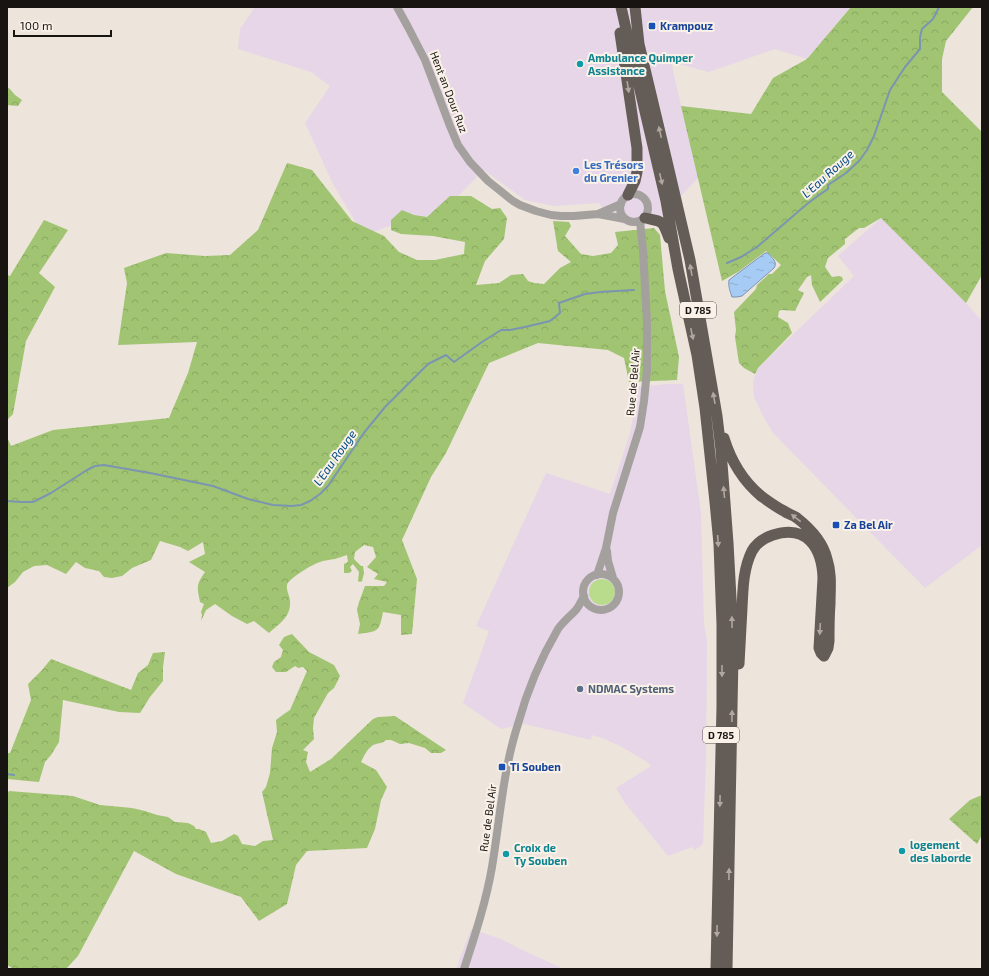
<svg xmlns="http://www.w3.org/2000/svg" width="989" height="976" font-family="'Exo 2',sans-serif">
  <defs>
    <pattern id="forest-crowns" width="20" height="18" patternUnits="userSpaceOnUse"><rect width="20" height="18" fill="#a0c471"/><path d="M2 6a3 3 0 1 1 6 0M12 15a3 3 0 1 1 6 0" fill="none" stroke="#89a861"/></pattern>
    <pattern id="water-ripples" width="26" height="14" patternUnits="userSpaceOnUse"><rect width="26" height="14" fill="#a6ccf5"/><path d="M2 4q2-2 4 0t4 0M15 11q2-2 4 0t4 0" fill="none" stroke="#8eaed1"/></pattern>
  </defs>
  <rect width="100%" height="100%" fill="#ede4dc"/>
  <path fill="#e7d6e8" d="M255,7H851L807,59L775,49L709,72L671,62L698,178L654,225H627L613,220L599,203L554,206L525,200L484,170L435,219L411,217L364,236L333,184L305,123L330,86L311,72L238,49L240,29Z
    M881,218L966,303L982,321V358L980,360L982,364V545L925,588L774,434L764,418L754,397L753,381L758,368L854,276L838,256Z
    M668,384H683L701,513L704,624L707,640L706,759L703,844L695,850L692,847L668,856L625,803L616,788L651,766L647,762L620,746L602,738L592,735L591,740L525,724L501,729L463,703L489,631L476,626L546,473L610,494L630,433L635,407L634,387Z
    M471,929L501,939L520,949L564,969H456Z"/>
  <path fill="#b9dc8c" d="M589 592a13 13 0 1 1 26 0a13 13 0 1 1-26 0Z"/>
  <path fill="url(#forest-crowns)" d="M851,7H973L946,41L942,59V92L982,132V275L966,303L881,218L864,228H859L845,239V244L828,258L825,267L832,277L839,276L842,277L843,280L820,302L812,285L811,275L807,277L798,290L804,293L795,311L782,310L779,311L778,317L788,323L792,333L758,368L755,374L744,368L739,363L735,337L736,330L734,312L756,289L757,285L769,274H772L781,265L766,251L738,272L722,281L681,106L751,114L773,78L807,59Z
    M9,88L15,95L22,100L18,106L7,105V89Z
    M287,163L312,170L352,221L384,236L399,252L417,260H435L464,254L465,242L433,236L401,234L391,230V220L402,210L414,215L427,217L450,196H471L492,209L500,208L507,218L504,239L485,261L476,285L499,283L511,275L523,274L528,281L534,283L544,284L560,268L571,262L558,251L553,221L569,222L571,226L565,236L581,254L593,256L611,253L618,245L615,232L654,228L660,235L665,291L679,357L677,380L629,382L624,358L608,350L538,343L489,363L446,453L431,477L402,540L417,579L412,634L401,635V615L383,612C379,633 378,631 358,634L360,624L357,610L359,602L365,586H384L387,582L374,579L378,574L367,567L376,557L373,547L364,545L355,552L354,559L361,566H363L364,573L362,581L360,582L358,581L359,572L353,564L350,567L352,571L349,573H344V564L348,562L347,555C343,556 339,558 335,559C330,560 324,560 320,562C313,564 289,578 287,585C286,591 290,596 290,601C291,617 280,623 269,633L254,621L247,624L232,616L215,604L206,610L201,621L202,615L201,612L204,604L200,602C197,587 196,585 205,572L189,562L205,554L203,542L188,551L180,547L160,541L151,560L132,568L122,576L112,578L104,577L99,571L85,568L76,562L66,574L47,565L34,566L23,572L15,582L7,588V437L11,446L53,430L169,418L188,373L197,342L118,345L127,283L124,268L166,253L205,256L230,255L258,230Z
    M44,220L68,230L39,273L55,287L26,341L13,414L7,420V275L10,276Z
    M292,634L309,652L334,665L340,676L334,688L328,693L314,718L313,728L314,739L303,750L308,752L306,762L310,772L331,759L373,719L378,717L395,716L446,750L441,753H431L425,748L409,743L400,744L391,740H386C382,744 377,743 373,745C367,749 364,756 361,762L376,770L387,787L381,800L375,829L367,848L307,851L296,865L287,904L259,921L241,897L176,874L134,851L78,956L66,969H14L7,965V794L9,791L73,796L100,805L132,808L145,811L157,815L168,817L175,822L188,823L194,826L196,829H199L206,832L211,843L222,841L234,834L238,836L242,844L255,846L263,841L273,840L262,792L266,787L270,773L272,748L277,732L276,720L284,714L290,710L307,671L303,667L298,668L295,666L286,672H276L272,667L274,662L281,657L283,650L279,645L284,637Z
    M165,652L163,667V681L150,697L140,713L119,712L63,700L59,742L51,755L45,762L39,782L7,779V753H10L31,700L28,684L42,670L51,659L131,690L138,673L148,665L153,653Z
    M982,795V835L977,844L949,819L970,800Z"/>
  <path fill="url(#water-ripples)" stroke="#7b95b1" d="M765,253H768C772,258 778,262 774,268L742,296L737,297H732C730,291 728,286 729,280Z"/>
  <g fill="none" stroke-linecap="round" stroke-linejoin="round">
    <path stroke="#7b95b1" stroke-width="2" d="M727,263L741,257L757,247L807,204L819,195L828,189V185L846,173L859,161L867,150L874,136L890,90L905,67L920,49V37L922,29L933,19L939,7
      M7,501L21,502H33L51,493L87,470L95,466L104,465L150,473L213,486L248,499L273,505L292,506L301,505L310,501L320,494L328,486L363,434L385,407L428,364L446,355L454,362L482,342L501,330H510L525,327L550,321L560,313L559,303L585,294L600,292L634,290
      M7,774L14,775"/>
    <path stroke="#a4a09d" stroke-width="8" d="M397,7L408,27L425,60L450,126L458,145L470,162L488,181L513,201L520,205L536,211L551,215L561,216H574L598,214L625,219
      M620 208a14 14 0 1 1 28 0a14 14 0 1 1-28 0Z
      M598,214L621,204
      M607,551L608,561L613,578
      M583 592a18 18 0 1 1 36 0a18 18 0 1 1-36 0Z
      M597,575L606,548L613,513L640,427L644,401L647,370V322L643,250L640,221
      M464,969C475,935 486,902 492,867C500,819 503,770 518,724C527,691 541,658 558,629C563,622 569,617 575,611C579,607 581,601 584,596"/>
    <path stroke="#645c56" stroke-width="11" d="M621,7L636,73L666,201L678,269L697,355L705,408L715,502L719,544L722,624V707L716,969
      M635,7L639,44L669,170L690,260L717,416L721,450L728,543L731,598L733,656L727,969
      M620,33L637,148V172L635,181L628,195
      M645,218C663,222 662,219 669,238
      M724,438C731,461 742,480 761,496C768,501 776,507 784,511C788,514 793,515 797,518C811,529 823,542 827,559C832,574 830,589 830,604C829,616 829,629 829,641L828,648L824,656L821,653L819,648L823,578C822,548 807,524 773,535C764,538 757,542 752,551C743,569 743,589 742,608C741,627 740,645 739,664"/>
  </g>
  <defs><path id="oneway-solid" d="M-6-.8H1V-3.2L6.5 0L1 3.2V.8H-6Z"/></defs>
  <g fill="#afa7a0">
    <use href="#oneway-solid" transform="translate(628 87) rotate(81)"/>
    <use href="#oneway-solid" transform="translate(660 132) rotate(-103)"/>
    <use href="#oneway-solid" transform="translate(661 179) rotate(77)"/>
    <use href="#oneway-solid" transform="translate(691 270) rotate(-100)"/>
    <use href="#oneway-solid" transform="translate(692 334) rotate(78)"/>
    <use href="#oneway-solid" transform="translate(714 398) rotate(-100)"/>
    <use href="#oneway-solid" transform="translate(724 492) rotate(-95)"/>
    <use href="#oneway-solid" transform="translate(796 518) rotate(-143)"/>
    <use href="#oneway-solid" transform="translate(718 541) rotate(86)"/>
    <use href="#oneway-solid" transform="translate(732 622) rotate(-91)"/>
    <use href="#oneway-solid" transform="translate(820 629) rotate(93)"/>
    <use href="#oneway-solid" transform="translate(722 671) rotate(90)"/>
    <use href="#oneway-solid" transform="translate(732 716) rotate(-89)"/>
    <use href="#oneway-solid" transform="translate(720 801) rotate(91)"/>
    <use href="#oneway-solid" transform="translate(729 874) rotate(-89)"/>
    <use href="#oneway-solid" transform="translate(717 931) rotate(91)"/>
  </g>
  <g fill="#1a4fb4" stroke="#faf2e9" stroke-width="1.5">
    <rect x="648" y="22" width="8" height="8" rx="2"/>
    <rect x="832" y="521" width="8" height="8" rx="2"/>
    <rect x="498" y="763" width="8" height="8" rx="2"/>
  </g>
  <g fill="#0f9aa8" stroke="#faf2e9" stroke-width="1.5">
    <circle cx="580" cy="64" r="4"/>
    <circle cx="902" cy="851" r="4"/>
    <circle cx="506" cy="854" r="4"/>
  </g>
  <circle fill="#3f7fe0" stroke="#faf2e9" stroke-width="1.5" cx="576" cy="171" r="4"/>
  <circle fill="#5c6f8a" stroke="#faf2e9" stroke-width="1.5" cx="580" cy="689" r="4"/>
  <g text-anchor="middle" stroke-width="4" stroke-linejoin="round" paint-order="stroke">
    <g fill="#faf2e9" stroke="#5b5752" stroke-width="1">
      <rect x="680" y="302" width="36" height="16" rx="3"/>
      <rect x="703" y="727" width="36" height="16" rx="3"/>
    </g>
    <g font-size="10" font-weight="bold" fill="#171411">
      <text x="698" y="314">D 785</text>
      <text x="721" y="739">D 785</text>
    </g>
    <g font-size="11" font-weight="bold" fill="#164399" stroke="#faf2e9" text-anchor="start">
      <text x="660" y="30">Krampouz</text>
      <text x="844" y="529">Za Bel Air</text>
      <text x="510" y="771">Ti Souben</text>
    </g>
    <g font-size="11" font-weight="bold" fill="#0d838f" stroke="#faf2e9" text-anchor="start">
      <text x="588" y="62">Ambulance Quimper<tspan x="588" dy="13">Assistance</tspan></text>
      <text x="910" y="849">logement<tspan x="910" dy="13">des laborde</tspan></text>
      <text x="514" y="852">Croix de<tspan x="514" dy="13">Ty Souben</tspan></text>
    </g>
    <g font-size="11" fill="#171411" stroke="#faf2e9">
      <text transform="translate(449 92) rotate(69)" y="4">Hent an Dour Ruz</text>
      <text transform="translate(633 382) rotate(-85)" y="4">Rue de Bel Air</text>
      <text transform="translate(488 818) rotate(-82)" y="4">Rue de Bel Air</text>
    </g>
    <g font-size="11" font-weight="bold" fill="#366cbe" stroke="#faf2e9" text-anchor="start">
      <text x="584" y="169">Les Trésors<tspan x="584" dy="13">du Grenier</tspan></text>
    </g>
    <g font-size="11" font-weight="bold" fill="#4e5e75" stroke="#faf2e9" text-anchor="start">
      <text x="588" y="693">NDMAC Systems</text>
    </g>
    <g font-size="12" font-style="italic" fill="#004b86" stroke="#faf2e9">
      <text transform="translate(828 174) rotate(-42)" y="4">L'Eau Rouge</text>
      <text transform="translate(335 458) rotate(-55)" y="4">L'Eau Rouge</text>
    </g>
  </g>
  <rect width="989" height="976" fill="none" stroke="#171411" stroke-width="16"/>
  <path d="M14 30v6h97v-6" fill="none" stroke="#171411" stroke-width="2"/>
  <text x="20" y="30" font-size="12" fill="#171411" stroke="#faf2e9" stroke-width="3" paint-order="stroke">100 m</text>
</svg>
